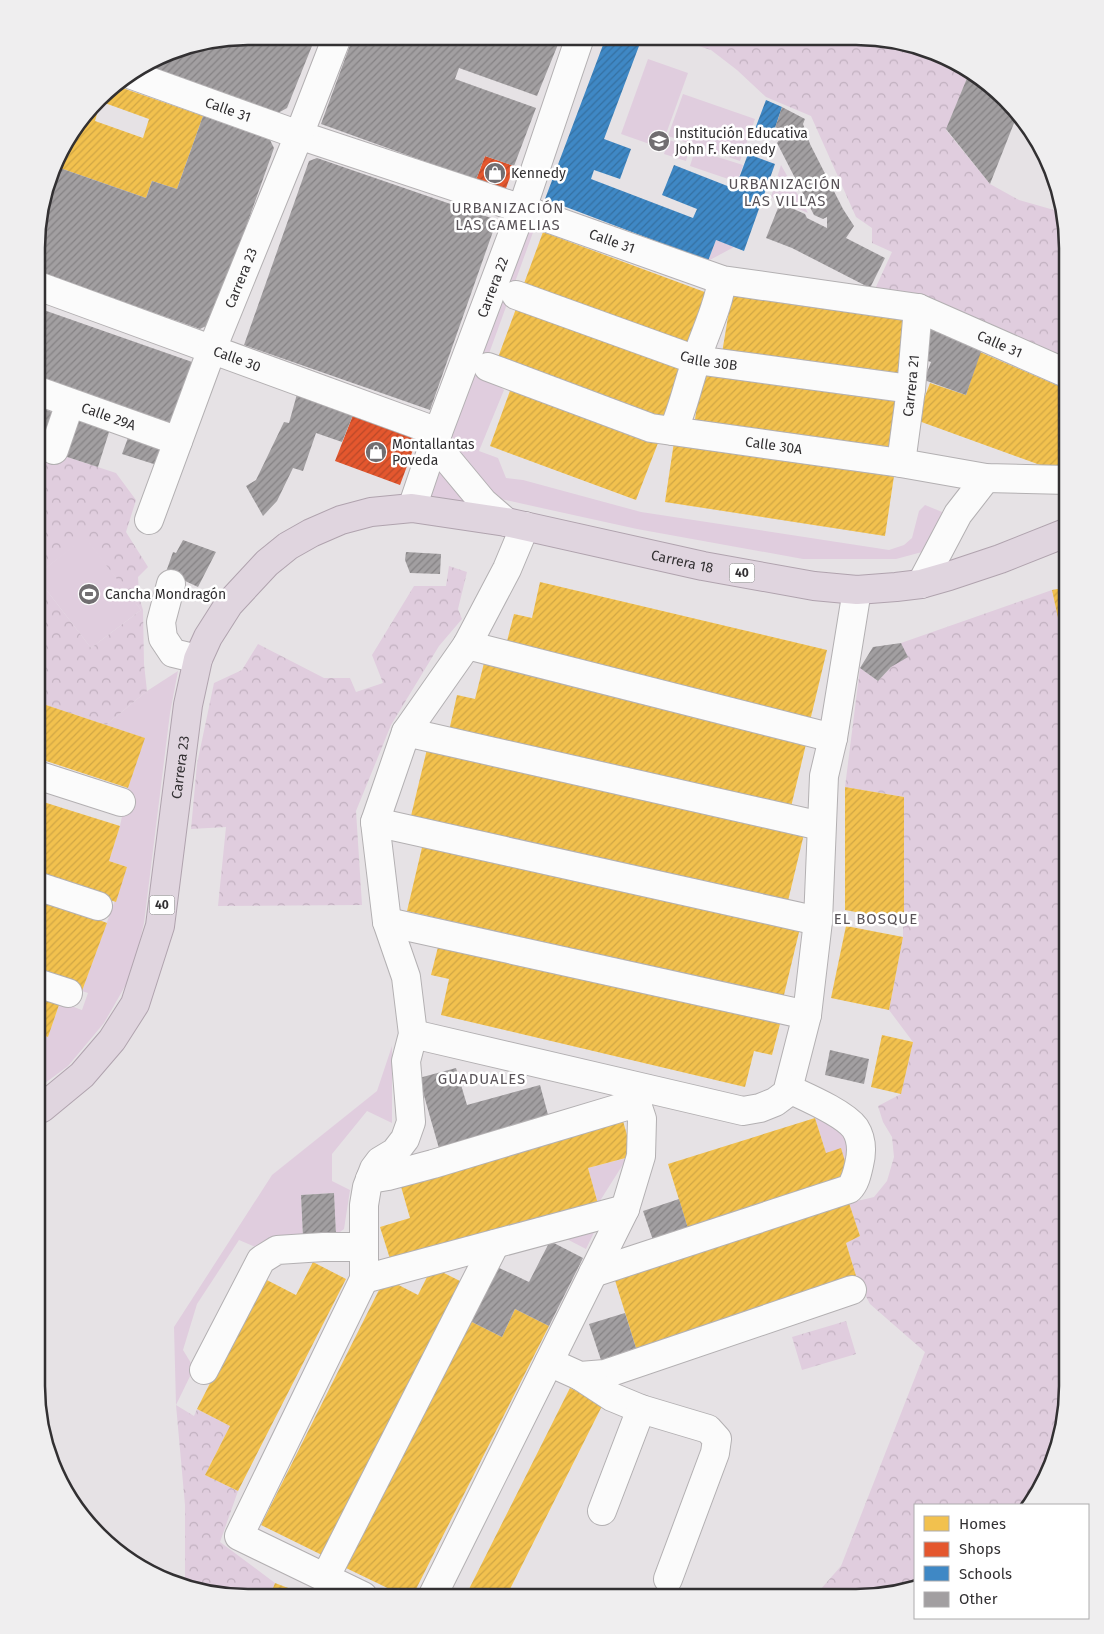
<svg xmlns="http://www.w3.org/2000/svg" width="1104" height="1634" font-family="'Fira Sans',sans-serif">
  <defs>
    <pattern id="forest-crowns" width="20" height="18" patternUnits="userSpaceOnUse" patternTransform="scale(1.25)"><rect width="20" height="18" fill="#e0cdde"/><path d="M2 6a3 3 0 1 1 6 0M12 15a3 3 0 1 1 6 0" fill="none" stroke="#c1b0bf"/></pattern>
    <pattern id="homes-hatch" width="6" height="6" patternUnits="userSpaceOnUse" patternTransform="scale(1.25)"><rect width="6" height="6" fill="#f2c14e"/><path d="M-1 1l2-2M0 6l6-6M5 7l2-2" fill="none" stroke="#d0a645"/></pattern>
    <pattern id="shops-hatch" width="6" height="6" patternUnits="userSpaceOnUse" patternTransform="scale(1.25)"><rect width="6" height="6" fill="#e4572e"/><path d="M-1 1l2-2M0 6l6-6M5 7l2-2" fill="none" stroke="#b94828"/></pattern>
    <pattern id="schools-hatch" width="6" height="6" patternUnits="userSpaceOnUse" patternTransform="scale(1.25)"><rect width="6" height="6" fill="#3f88c5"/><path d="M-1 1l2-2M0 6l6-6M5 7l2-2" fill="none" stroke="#3570a1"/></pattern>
    <pattern id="building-hatch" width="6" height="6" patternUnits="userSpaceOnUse" patternTransform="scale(1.25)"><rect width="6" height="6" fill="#a29fa1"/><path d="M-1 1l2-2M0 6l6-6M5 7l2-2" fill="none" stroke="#858284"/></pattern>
  </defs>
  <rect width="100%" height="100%" fill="#e6e2e5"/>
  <path fill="#e0cdde" d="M648,59L688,73L661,148L621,134Z
    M683,94L755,119L740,161L668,136Z
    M669,140L690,147L686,161L664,154Z
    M695,150L743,165L737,182L690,166Z
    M781,165L808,213L771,197Z
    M528,226L535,227L483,370L504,390L479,451L498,458L506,478L523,480L641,512L889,550L904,545L912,538L919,511L925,505L947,514L922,552L896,559H803L637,529L487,496L453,442L452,435Z
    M716,240L734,247L708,261Z
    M440,460L477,504L427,495Z
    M85,537L141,610L91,648L38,579V574Z
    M178,671L170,713L144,923L132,974L104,1023L68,1066L37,1089V1033L48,1037L60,1002L82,1010L88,993L82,991L127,867L109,861L120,826L128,788L144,738L106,725L147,691Z
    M392,1046V1123L367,1111L332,1154V1181L350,1190L344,1229L336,1235L334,1193L301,1195L303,1237L260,1249L239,1240L197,1304L183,1350L194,1368L176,1405L174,1327L272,1175L377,1091Z
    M844,1109L867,1179L826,1153L815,1118Z
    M627,1158L598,1204L588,1168Z
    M599,1222L586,1249L557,1234Z"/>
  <path fill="url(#forest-crowns)" d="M671,37L884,38L937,52L970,71L946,130L990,184L1019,200L1061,212L1068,248V360L875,289L892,252L872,243V228L856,217L811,116L766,97L737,70L711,50Z
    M38,450L61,455L116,473L136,500L126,532L148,567L138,577L139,597L143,610L144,664L147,691L106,725L37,702L38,579L91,648L141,610L85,538L38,574Z
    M449,566L467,572L458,609L462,619L439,646L391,725L356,811L362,905L218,906L226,827L191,829L197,764L214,683L242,670L258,644L324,678H350L356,692L383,683L372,655L414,586H446Z
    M1052,590L1068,664L1067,1400L1056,1454L1031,1505H915V1586L856,1598H813L841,1566L925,1352L870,1304L857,1279L846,1243L860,1236L849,1203L874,1197L887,1181L894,1157L892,1137L883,1122L878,1106L901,1094L913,1042L889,1010L903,937L904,797L845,787L860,668L878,681L891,667L901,643Z
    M846,1321L856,1354L802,1370L792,1337Z
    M176,1405L194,1416L197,1409L230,1426L205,1475L238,1491L220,1542L275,1583L270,1596H220L185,1587V1505Z"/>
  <path fill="url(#homes-hatch)" d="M114,85L203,116L177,189L152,181L146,198L57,167L67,139L90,112L97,114L95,121L143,138L149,119L102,102L99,109L93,107L109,89Z
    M543,232L710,294L689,351L522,289Z
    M732,293L908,321L898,381L722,353Z
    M517,306L684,368L663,425L496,363Z
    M980,352L1068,390V475L916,420L930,383L966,395Z
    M703,366L901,397L892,457L694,426Z
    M511,388L658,443L636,500L490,446Z
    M674,442L894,476L885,536L665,502Z
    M540,582L827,650L810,721L505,649L514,614L532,618Z
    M1068,587V660H1067L1052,590Z
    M484,663L807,740L790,811L449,731L457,695L475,699Z
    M37,702L145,738L128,788L37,758Z
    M428,745L804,834L787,905L411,816Z
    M845,787L904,797V921L845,910Z
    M37,800L120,826L109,861L127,867L116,902L37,876Z
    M424,839L800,928L783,999L407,911Z
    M37,897L107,923L82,991L37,974Z
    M846,926L903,937L889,1010L831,998Z
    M440,939L781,1020L772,1055L754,1051L745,1087L441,1015L449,979L431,975Z
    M37,994L60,1002L48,1037L37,1033Z
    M882,1035L913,1042L901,1094L871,1087Z
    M815,1118L826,1153L841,1148L852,1184L690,1235L668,1164Z
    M623,1121L633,1156L588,1168L598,1204L391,1262L380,1227L410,1218L400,1183Z
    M849,1203L860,1236L846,1243L857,1279L636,1348L614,1277Z
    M313,1262L346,1279L238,1491L205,1475L230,1426L197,1409L263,1278L296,1295Z
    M432,1267L466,1284L328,1558L261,1525L385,1278L418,1295Z
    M515,1309L549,1326L412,1597L404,1596L344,1567L468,1320L502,1337Z
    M570,1388L603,1404L506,1597H465Z
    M275,1583L304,1594L303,1596H270Z"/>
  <path fill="url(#shops-hatch)" d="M485,156L514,166L505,191L476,180Z
    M353,415L417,439L400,485L335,461Z"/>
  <path fill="url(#schools-hatch)" d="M606,37H617L639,46L604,139L631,149L620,179L594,170L591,179L693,218L697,209L662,195L674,165L735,189L748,154L775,164L744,251L716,240L708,261L545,199Z
    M766,100L782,107L773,134L755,129Z"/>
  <path fill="url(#building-hatch)" d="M248,36H316L287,108L278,113L147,66L180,48Z
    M353,37H561L537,96L459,68L455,79L536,108L514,166L485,156L476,180L321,124Z
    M970,71L985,80L1018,113L990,184L946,129Z
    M782,107L805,119L803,124L810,144L843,209L854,226L846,238L885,258L870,288L792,248L766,238L780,203L805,214L807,218L827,228V217L823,219L814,215L777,143L781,137L773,134Z
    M203,116L270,140L274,148L212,323L200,329L38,272V220L57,167L146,198L152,181L177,189Z
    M317,158L497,220L430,410L244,345L309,161Z
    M38,308L195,363L172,428L38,380Z
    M932,328L983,346L966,395L924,380L931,362L921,359Z
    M297,394L353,415L342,442L316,433L303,471L293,468L277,501L263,516L246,486L256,480L284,422L289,423Z
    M38,407L55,413L42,452L38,450Z
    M73,417L110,429L98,467L61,455Z
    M129,435L166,448L160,466L122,454Z
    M183,540L216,552L198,587L166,572L173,552L176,553Z
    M406,552L441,554L440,574L410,573L405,560Z
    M901,643L908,657L891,667L878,681L860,668L873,647Z
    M830,1050L869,1059L864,1084L825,1075Z
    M456,1068L467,1105L540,1085L550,1122L440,1152L419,1078Z
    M334,1193L336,1235L303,1237L301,1195Z
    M679,1199L690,1235L655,1246L643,1211Z
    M550,1241L583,1258L549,1326L515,1309L502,1337L468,1320L495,1266L529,1282Z
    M625,1313L636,1348L601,1360L589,1324Z"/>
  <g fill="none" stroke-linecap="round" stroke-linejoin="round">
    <g stroke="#b3b0b2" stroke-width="30">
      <g id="minor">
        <path id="s1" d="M132,75L299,135L522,209L722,280L918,308L1068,374"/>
        <path id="s2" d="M38,286L438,432"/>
        <path id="s3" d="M516,295L696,360L911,389"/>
        <path id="s4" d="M488,367L651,428L901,463L986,478L1068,480"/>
        <path id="s5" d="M38,391L178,441"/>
        <path d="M673,431C683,409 688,384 696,361C704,334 718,309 722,280"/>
        <path d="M434,443L483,502L506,522"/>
        <path d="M54,450L70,403"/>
        <path id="s6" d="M901,463L911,389L918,308"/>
        <path id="s7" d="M412,508L434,443L522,209L580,37"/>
        <path id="s8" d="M149,520L212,349L299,135L337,37"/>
        <path d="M171,584L161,622L163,638L173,653L198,659"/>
        <path d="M921,584L958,514L986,478"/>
        <path d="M467,645L833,738"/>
        <path d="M406,732L821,826"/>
        <path d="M37,775L121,802"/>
        <path d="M375,822L818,921"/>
        <path d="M37,886L98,906"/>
        <path d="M387,922L807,1015"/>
        <path d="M37,983L68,993"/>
        <path d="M413,1034L743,1111L760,1108L775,1102L787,1093L807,1015L818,921L824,776L833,738L857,590"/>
        <path d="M370,1179L388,1176L433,1164L623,1107L636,1101L647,1089"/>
        <path d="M593,1273L849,1189C855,1183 857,1174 859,1165C862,1153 862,1139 855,1128C844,1113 806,1097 789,1089"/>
        <path d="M364,1279L625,1209"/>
        <path d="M549,1362L580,1376L605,1374L852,1290"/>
        <path d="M204,1370L261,1260L277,1250L323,1247H363"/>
        <path d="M580,1376L612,1397L641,1409L708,1429L717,1439L715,1453L668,1579"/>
        <path d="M602,1511L641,1409"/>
        <path d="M325,1578L495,1244"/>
        <path d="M363,1596L239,1536L364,1279V1205L367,1187L374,1169L380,1161L395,1152L405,1139L411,1122L406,1061L413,1034L406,977L387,922L375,822L406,732L467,645L507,569L525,526"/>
        <path d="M432,1597L625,1209L641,1156L642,1119L636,1101"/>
      </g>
    </g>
    <g stroke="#b0a3ae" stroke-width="30">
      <g id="highway">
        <path id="s9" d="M37,1110L42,1108L82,1075L112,1040L135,1004L160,926L188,705L198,659L208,637L229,604L267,563L288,546L311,533L341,520L371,512L412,508L506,522L703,566L814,586L857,590L896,587L921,584L949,576L1000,559L1068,532"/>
      </g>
    </g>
    <use href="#minor" stroke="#fbfbfb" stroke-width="28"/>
    <use href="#highway" stroke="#e0d5df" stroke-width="28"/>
  </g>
  <defs>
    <g id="university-disc" transform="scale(1.125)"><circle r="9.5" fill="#716e71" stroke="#fff"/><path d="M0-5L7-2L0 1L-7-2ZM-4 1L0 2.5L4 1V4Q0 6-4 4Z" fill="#fff"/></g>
    <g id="shop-disc" transform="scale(1.125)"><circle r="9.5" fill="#716e71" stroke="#fff"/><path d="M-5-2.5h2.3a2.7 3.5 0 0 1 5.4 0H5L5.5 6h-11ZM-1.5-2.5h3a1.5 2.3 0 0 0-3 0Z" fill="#fff"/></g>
    <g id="stadium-disc" transform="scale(1.125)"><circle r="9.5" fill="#716e71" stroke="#fff"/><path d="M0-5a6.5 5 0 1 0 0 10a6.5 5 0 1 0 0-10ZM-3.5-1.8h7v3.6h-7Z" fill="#fff"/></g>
  </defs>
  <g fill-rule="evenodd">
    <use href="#university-disc" x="659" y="141"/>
    <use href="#shop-disc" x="495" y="173"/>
    <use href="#shop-disc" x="376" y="452"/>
    <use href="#stadium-disc" x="89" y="594"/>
  </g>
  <g text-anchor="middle" stroke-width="5" stroke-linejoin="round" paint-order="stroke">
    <g fill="#fff" stroke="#706e70" stroke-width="1">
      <rect x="729.5" y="563.5" width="25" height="19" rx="4"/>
      <rect x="149.5" y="895.5" width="25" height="19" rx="4"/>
    </g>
    <g font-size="12" font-weight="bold" fill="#323032">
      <text x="742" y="577">40</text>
      <text x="162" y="909">40</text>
    </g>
    <g font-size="14" fill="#323032" stroke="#fff">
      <text dy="5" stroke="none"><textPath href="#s1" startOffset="102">Calle 31</textPath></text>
      <text dy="5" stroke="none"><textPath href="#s1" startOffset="508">Calle 31</textPath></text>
      <text dy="5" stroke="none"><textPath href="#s8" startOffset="259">Carrera 23</textPath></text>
      <text dy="5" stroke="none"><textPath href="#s7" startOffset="235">Carrera 22</textPath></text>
      <text dy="5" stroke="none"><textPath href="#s1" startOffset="912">Calle 31</textPath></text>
      <text dy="5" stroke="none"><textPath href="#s2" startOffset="212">Calle 30</textPath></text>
      <text dy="5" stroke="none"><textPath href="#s3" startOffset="204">Calle 30B</textPath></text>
      <text dy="5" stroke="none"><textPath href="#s6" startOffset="78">Carrera 21</textPath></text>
      <text dy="5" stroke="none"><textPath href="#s5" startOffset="75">Calle 29A</textPath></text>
      <text dy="5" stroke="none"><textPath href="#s4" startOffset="298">Calle 30A</textPath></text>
      <text dy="5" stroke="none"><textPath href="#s9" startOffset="1051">Carrera 18</textPath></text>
      <text dy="5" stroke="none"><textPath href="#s9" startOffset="388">Carrera 23</textPath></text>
    </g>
    <g font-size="14" fill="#323032" stroke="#fff" text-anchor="start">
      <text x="675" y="138">Institución Educativa<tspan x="675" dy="16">John F. Kennedy</tspan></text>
      <text x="511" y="178">Kennedy</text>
      <text x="392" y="449">Montallantas<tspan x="392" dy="16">Poveda</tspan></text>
      <text x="105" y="599">Cancha Mondragón</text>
    </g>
    <g font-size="15" letter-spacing="1" fill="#595358" stroke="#fff">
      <text x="785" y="189">URBANIZACIÓN<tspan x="785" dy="17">LAS VILLAS</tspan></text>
      <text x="508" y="213">URBANIZACIÓN<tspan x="508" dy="17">LAS CAMELIAS</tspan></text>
      <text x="876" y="924">EL BOSQUE</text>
      <text x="482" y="1084">GUADUALES</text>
    </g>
  </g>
  <path d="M0 0H1104V1634H0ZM248 45H856A203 203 0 0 1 1059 248V1386A203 203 0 0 1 856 1589H248A203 203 0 0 1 45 1386V248A203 203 0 0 1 248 45Z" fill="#efeeef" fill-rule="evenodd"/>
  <path fill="none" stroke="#323032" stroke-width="2.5" d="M248 45H856A203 203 0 0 1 1059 248V1386A203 203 0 0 1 856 1589H248A203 203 0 0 1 45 1386V248A203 203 0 0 1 248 45Z"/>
  <rect x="914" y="1504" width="175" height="115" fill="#ffffff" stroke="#adacad"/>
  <rect x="924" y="1516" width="25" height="15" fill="#f2c14e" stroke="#adacad"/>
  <text x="959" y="1529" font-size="15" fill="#323032">Homes</text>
  <rect x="924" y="1542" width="25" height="15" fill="#e4572e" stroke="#adacad"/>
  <text x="959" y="1554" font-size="15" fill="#323032">Shops</text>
  <rect x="924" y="1566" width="25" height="15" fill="#3f88c5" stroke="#adacad"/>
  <text x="959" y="1579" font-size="15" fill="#323032">Schools</text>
  <rect x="924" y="1592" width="25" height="15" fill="#a29fa1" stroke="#adacad"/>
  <text x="959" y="1604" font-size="15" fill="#323032">Other</text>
</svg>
